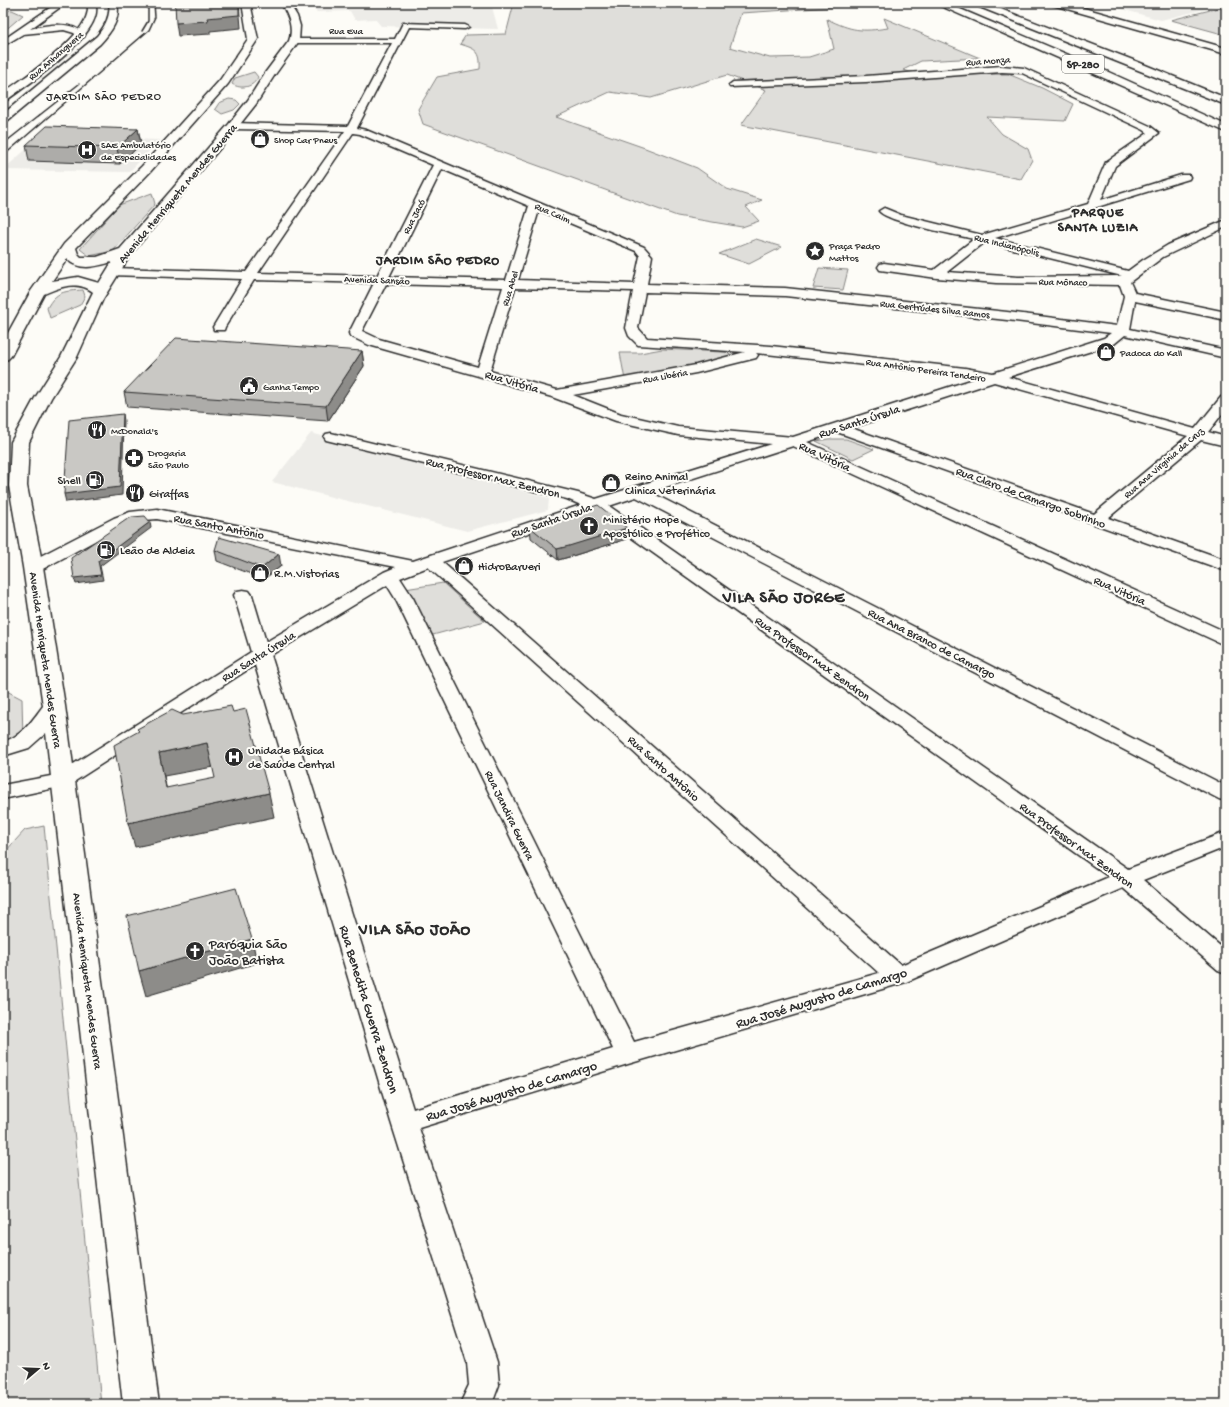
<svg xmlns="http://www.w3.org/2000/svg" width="1229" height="1407" font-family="'Gochi Hand',sans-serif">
  <rect width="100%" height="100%" fill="#fdfcf7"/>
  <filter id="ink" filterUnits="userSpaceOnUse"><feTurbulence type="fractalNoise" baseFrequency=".025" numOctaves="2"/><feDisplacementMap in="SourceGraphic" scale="8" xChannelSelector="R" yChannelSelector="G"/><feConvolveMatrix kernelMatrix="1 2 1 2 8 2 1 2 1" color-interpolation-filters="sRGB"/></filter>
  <g filter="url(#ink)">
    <path fill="#edece8" d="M310,3H491L498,29L381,26L375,19L355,20L350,11L317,12Z
      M1100,3H1226V4L1161,20Z
      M41,136L160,140L129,172L3,170Z
      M311,433L549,498L548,510L467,531L272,482Z"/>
    <path fill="#dfdeda" stroke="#858482" d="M514,3H846L850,6L741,13L730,47L770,58L809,57L834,49L827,19C852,31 861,32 888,28L884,18L980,58L921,61L903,70L922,75L1008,74L1042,88L1073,104L1065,121L987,117L1002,134L1028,149L1032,160L1021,179L741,125L766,90L727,75L651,98L610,92L556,117L645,148L697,168L727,189L762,200L746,207L759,221L742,227L677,216L423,124L418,109L437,77L480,69C481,51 476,49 460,44L466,35L506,34Z
      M1226,6V35L1171,20Z
      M12,10L23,15L3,32V11Z
      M254,72L258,77C254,87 241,90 232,84L235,78Z
      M229,99L236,100L240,104L234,110L222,114L215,109L219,103Z
      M152,193L155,204L113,251L89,256L80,249L119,205Z
      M756,239L782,247L749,264L719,254Z
      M819,268L848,270L843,290L813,288Z
      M83,290L85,296L80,305L50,318L47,308C56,291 65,291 83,290Z
      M662,349L741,353L744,355L625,380L620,353H640Z
      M829,439H846L874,449L853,459L816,441Z
      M443,583L485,621L429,636L405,589Z
      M3,689L22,699L23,740L3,746Z
      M44,826L101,1404H8L3,1280V854L25,830Z"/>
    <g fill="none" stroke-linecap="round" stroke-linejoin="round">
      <g stroke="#2b2b2b" stroke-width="3">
        <path id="street" d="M57,3H66L30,29C47,25 73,20 85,35L84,37H78L74,33L64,30L23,34L3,46V40Z
          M403,23L465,25L469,27L465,29L409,27L357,128L366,130L644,247L652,256L647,284L785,288L1007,312L1117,326L1124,296L1120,285L996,283L937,278L880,270L878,267L880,264L884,263L934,270L974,239C957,235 887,222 879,211L884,208L901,215L982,235L1088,204L1106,162L1148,133L1144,130L1022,73L1002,72L866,82L730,87L729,85L733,82L866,76L1002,66L1024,68L1150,126L1159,133L1115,166L1101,200L1181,175H1189L1190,177L1189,179L995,238L1128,271L1143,260L1168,245L1226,220V227L1163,257L1130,282L1135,293L1226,312V320L1135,301L1130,329L1226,350V358L1125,335L1114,344L1008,377L1195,429L1221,397L1226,396V409L1208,432L1226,437V446L1201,440L1108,518L1226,560V571L837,432L807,442L1226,632V644L1220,643L793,446L650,492L1226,786V801L1219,799L636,497L609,506L1128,869L1226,832V847L1143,880L1226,951V973L1218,970L1123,888L906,982L628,1064L419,1128L497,1362L499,1385L492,1404H460L469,1385L467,1362L391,1122L255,665L69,785L3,799V785L56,775L251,652L234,595L237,591L243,590L249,591L252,595L266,642L384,572L396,567L157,519L133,521L126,524L39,571L33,572L27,571L25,567L27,563L114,518L130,512L157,509L413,561L581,505L567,499L326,440L324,437L326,434L331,433L578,493L596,499L771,444L678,435L616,421L552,397L369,345L350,336L349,333L374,283L254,280L225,327L224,330H214L213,327L242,279L109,275L107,272L109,269L113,268L246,272L345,131L233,129L228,126L233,123L348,126L392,43H294L290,41L294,39H395ZM353,133L360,134L433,165L377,276L258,273ZM442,169L529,206L506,280L389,277ZM539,210L636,251L640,256L634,284L518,280ZM985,242L1122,276L1018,277L947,272ZM386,284L503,287L478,367L379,339L362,331ZM515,288L633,291L626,328L629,336L638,345L745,352L696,365L557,390L490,371ZM645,292L785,296L1007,320L1111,333L1104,338L993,373L965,368L771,346L647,338L638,328ZM756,353L965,376L977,378L793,437L678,427L621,414L573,395L696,373L756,358L758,355ZM994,382L1188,436L1094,514L851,428ZM594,511L1109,877L901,965L442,562ZM428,567L879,973L634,1042L413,598L400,578ZM387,585L395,598L613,1049L413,1109L271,655Z"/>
      </g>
      <g stroke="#2b2b2b" stroke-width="3">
        <path id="secondary" d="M1052,3H1066L1226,48V54L1053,5Z"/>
      </g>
      <g stroke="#2b2b2b" stroke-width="3">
        <path id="primary" d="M87,3H95C107,33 28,84 7,100L3,101V93C23,78 97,31 87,3Z
          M109,3H117C121,19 111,32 100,44L7,121L3,122V114L97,36C105,26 111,16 109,3Z
          M242,3H250L258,39L228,84L150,172L76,248L78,254L81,257H97L120,249L229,124L248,100L265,73L289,41C294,27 288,15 281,3H289L297,16L300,26L299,41L274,76L256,104L237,128L131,254L103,299L77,357L51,398L29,442L27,486L43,567L65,706L159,1404H123L46,733L29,748L3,756V742C22,736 32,721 43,706L23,567L9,486L11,442L35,398L61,357L93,292C77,280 60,287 44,294L11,356L8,359L3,361V342L31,291L64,244L142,166L220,80L248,39ZM67,259C79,272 98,266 112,262L99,283L78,277L52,281Z"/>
      </g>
      <g stroke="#2b2b2b" stroke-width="3">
        <path id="highway" d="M934,3H946L1104,70L1226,125V132Z
          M976,3H985L1138,62L1226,98V105L977,6Z"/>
      </g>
      <use href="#street" fill="#fdfcf7" fill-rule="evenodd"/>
      <use href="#secondary" fill="#fdfcf7" fill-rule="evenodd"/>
      <use href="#primary" fill="#fdfcf7" fill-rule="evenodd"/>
      <use href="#highway" fill="#fdfcf7" fill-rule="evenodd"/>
      <path stroke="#2b2b2b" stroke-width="1.5" d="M142,31L148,21V3
        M3,144L79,84
        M3,156L149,30L155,17L154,3"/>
    </g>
    <path fill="#adaca9" stroke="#2b2b2b" d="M138,129L141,144L120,164L29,161L26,145Z
      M362,351L364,366L328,421L127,407L124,392Z
      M530,527L627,528V539L569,557L558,560L531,538Z
      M215,550L281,566L264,579L217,561Z"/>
    <path fill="#8d8c89" stroke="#2b2b2b" d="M239,3L241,28L210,31V34L178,36L176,23L207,18Z
      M138,129L141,144L120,164L117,148Z
      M362,351L364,366L328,421L326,406Z
      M123,414L124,421L122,495L66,502L64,494Z
      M150,522L151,528L100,566L103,580L76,584L74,578Z
      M627,528V539L569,557L558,560L557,549Z
      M279,554L281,566L264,579L262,568Z
      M207,743L213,767L164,776L171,812L166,788L159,753Z
      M269,793L274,817L135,847L128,823Z
      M252,939L257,963L146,996L139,971Z"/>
    <path fill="#c9c8c4" stroke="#2b2b2b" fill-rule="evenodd" d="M175,3H239V15L207,18L208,21L176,23Z
      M47,126L138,129L117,148L26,145Z
      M176,338L362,351L326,406L124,392Z
      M123,414L120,487L64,494L69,420Z
      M598,505L627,528L569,546L557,549L530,527Z
      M145,516L150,522L98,561L101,575L74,578L71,558L126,520L132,517Z
      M219,537L279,554L262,568L215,550Z
      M231,706L233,712L246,709L269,793L128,823L114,745L139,731L137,729L172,710L183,715ZM207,743L215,778L166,788L159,753Z
      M236,888L252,939L139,971L127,916Z"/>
  </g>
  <defs>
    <g id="shop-disc" transform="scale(1)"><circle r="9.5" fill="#2b2b2b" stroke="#fdfcf7"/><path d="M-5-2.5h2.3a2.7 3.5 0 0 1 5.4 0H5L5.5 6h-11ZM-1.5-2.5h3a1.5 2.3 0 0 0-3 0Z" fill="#fff"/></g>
    <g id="hospital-disc" transform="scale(1)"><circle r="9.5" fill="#2b2b2b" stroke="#fdfcf7"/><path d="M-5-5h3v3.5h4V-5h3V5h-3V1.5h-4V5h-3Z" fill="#fff"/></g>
    <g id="sight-disc" transform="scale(1)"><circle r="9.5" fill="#2b2b2b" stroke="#fdfcf7"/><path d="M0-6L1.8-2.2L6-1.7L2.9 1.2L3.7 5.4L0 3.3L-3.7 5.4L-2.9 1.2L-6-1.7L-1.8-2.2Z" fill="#fff"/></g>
    <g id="civic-disc" transform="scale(1)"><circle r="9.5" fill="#2b2b2b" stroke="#fdfcf7"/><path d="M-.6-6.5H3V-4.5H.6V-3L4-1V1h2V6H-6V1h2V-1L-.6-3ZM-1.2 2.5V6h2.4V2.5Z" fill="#fff"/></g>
    <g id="restaurant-disc" transform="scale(1)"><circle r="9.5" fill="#2b2b2b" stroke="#fdfcf7"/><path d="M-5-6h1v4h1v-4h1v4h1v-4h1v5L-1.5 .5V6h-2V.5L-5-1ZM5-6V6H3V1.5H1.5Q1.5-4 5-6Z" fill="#fff"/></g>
    <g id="pharmacy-disc" transform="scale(1)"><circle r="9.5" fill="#2b2b2b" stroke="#fdfcf7"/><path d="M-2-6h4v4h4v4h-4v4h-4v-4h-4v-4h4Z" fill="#fff"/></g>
    <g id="fuel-disc" transform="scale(1)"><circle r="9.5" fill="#2b2b2b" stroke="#fdfcf7"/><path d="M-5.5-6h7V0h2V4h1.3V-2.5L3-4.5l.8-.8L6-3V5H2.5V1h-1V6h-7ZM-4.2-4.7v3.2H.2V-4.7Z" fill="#fff"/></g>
    <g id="church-disc" transform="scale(1)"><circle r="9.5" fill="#2b2b2b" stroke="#fdfcf7"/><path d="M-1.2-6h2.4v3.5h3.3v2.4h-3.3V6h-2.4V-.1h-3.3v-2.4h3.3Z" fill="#fff"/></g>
  </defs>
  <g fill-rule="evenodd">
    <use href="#shop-disc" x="260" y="139"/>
    <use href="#hospital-disc" x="87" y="150"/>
    <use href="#sight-disc" x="815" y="251"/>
    <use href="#shop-disc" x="1106" y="352"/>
    <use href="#civic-disc" x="249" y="386"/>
    <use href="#restaurant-disc" x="97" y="430"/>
    <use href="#pharmacy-disc" x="134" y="458"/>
    <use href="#fuel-disc" x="95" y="480"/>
    <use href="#shop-disc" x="611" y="483"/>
    <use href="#restaurant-disc" x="135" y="493"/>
    <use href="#church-disc" x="589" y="526"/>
    <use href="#fuel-disc" x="106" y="550"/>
    <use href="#shop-disc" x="464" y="566"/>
    <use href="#shop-disc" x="260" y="573"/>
    <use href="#hospital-disc" x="234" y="757"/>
    <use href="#church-disc" x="195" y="951"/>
  </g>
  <g text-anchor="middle" stroke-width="4" stroke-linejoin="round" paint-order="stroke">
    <g font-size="10" fill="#2b2b2b" stroke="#fdfcf7">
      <text x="346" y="34">Rua Eva</text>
      <text transform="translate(55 55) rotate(-41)" y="4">Rua Anhanguera</text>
      <text transform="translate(988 60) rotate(-4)" y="4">Rua Monza</text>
      <text transform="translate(553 212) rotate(23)" y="4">Rua Caim</text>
      <text transform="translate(413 216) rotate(-63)" y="4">Rua Jacó</text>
      <text transform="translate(1007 244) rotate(14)" y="4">Rua Indianópolis</text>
      <text transform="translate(377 279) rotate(2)" y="4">Avenida Sansão</text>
      <text transform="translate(1063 281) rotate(1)" y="4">Rua Mônaco</text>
      <text transform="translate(509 288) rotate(-73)" y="4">Rua Abel</text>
      <text transform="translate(935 308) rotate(6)" y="4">Rua Gertrúdes Silva Ramos</text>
      <text transform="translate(926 369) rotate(8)" y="4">Rua Antônio Pereira Tendeiro</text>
      <text transform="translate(665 375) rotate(-10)" y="4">Rua Libéria</text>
      <text transform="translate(1163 462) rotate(-41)" y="4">Rua Ana Virginia da Cruz</text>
    </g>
    <g font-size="10" fill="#2b2b2b" stroke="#fdfcf7" text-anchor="start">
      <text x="274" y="143">Shop Car Pneus</text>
      <text x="101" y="148">SAE Ambulatório<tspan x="101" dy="12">de Especialidades</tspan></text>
      <text x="829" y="249">Praça Pedro<tspan x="829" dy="12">Mattos</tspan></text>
      <text x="1120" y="356">Padoca do Kall</text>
      <text x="263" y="390">Ganha Tempo</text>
      <text x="111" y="434">McDonald's</text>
      <text x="148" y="456">Drogaria<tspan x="148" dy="12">São Paulo</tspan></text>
    </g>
    <rect fill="#fdfcf7" stroke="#6a6a68" stroke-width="1" x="1062" y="55" width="42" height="18" rx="3"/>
    <g font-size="11" font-weight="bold" fill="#2b2b2b">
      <text x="1083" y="68">SP-280</text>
    </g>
    <g font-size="12" letter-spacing="1" fill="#2b2b2b" stroke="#fdfcf7">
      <text x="104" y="100">JARDIM SÃO PEDRO</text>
    </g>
    <g font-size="12" fill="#2b2b2b" stroke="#fdfcf7">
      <text transform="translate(177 193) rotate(-50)" y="4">Avenida Henriqueta Mendes Guerra</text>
      <text transform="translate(512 381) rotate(16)" y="4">Rua Vitória</text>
      <text transform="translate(859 421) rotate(-18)" y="4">Rua Santa Úrsula</text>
      <text transform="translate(825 456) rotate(25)" y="4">Rua Vitória</text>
      <text transform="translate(493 477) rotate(14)" y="4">Rua Professor Max Zendron</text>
      <text transform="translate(1031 497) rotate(20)" y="4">Rua Claro de Camargo Sobrinho</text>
      <text transform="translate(551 520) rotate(-19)" y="4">Rua Santa Úrsula</text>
      <text transform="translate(219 526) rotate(11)" y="4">Rua Santo Antônio</text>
      <text transform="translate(1120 590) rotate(24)" y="4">Rua Vitória</text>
      <text transform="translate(932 643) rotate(27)" y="4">Rua Ana Branco de Camargo</text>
      <text transform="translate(258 656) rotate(-32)" y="4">Rua Santa Úrsula</text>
      <text transform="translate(813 658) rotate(35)" y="4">Rua Professor Max Zendron</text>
      <text transform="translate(46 660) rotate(82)" y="4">Avenida Henriqueta Mendes Guerra</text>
      <text transform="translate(664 768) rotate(42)" y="4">Rua Santo Antônio</text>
      <text transform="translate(510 815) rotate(64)" y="4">Rua Jandira Guerra</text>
      <text transform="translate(1077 845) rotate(36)" y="4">Rua Professor Max Zendron</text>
      <text transform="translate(88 981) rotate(83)" y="4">Avenida Henriqueta Mendes Guerra</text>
    </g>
    <g font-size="12" fill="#2b2b2b" stroke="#fdfcf7" text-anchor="start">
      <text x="625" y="480">Reino Animal<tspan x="625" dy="14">Clinica Veterinária</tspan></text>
      <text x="81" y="484" text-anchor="end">Shell</text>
      <text x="149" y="497">Giraffas</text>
      <text x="603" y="523">Ministério Hope<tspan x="603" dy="14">Apostólico e Profético</tspan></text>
      <text x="120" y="554">Leão de Aldeia</text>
      <text x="478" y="570">HidroBarueri</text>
      <text x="274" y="577">R.M.Vistorias</text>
      <text x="248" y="754">Unidade Básica<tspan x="248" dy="14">de Saúde Central</tspan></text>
    </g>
    <g font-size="13" font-weight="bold" letter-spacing="1" fill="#2b2b2b" stroke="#fdfcf7">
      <text x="1098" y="216">PARQUE<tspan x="1098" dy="15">SANTA LUZIA</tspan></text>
      <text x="438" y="264">JARDIM SÃO PEDRO</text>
    </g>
    <g font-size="14" fill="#2b2b2b" stroke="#fdfcf7" text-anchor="start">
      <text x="209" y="948">Paróquia São<tspan x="209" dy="16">João Batista</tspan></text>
    </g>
    <g font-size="14" fill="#2b2b2b" stroke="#fdfcf7">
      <text transform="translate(821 997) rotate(-17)" y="5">Rua José Augusto de Camargo</text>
      <text transform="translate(370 1009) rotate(73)" y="5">Rua Benedita Guerra Zendron</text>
      <text transform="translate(511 1090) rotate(-17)" y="5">Rua José Augusto de Camargo</text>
    </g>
    <g font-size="16" font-weight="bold" letter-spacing="1" fill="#2b2b2b" stroke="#fdfcf7">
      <text x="784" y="602">VILA SÃO JORGE</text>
      <text x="415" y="934">VILA SÃO JOÃO</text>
    </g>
  </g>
  <rect width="1229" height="1407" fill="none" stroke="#fdfcf7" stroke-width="16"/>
  <rect x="8" y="8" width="1213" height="1391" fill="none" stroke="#2b2b2b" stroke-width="1.5" filter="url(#ink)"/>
  <g transform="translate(38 1369) rotate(71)" stroke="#fdfcf7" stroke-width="3" paint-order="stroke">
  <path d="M0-3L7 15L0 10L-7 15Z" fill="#2b2b2b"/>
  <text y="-6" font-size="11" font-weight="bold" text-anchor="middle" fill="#2b2b2b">N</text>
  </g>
</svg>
